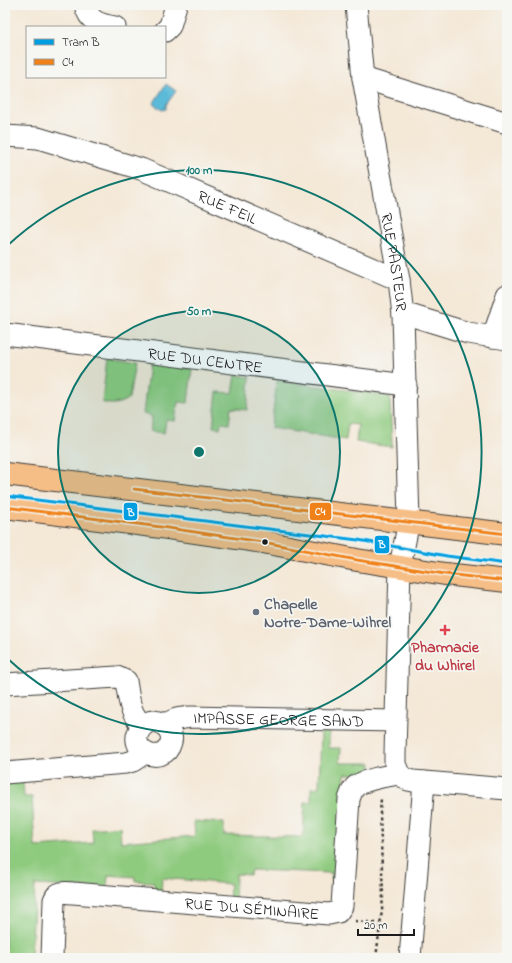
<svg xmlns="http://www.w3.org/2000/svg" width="512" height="963" font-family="'Indie Flower',sans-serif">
  <rect width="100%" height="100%" fill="#f6f6f2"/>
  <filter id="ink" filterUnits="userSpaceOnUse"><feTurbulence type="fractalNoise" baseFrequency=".025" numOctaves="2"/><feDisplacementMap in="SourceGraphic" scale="8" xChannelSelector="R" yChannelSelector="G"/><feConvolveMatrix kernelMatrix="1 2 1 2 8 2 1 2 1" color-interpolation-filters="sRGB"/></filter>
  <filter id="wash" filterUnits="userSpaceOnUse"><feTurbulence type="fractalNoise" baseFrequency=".012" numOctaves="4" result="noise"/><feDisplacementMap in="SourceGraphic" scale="16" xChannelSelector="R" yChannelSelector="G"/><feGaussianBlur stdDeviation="0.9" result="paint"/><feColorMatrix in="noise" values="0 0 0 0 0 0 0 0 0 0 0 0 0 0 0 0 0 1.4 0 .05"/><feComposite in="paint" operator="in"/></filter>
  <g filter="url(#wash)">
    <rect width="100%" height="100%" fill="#f4e8d7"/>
    <path fill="#8fcb7f" stroke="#56744e" d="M107,358L135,363L129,398C120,404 112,406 102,402Z
      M149,364L192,369L188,403L178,402L175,421L166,420L164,433L150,431L152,416L143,414Z
      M236,375L250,377L247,410L231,408L229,424L221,423L220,428L213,427L217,392L233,393Z
      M277,381L390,396L392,447L356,442L358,425L348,424L346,440L271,428Z
      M321,732H329V748H341L340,763H371L370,774H345L338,891H331L332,873L251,870L250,875L236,874L235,904L229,903L230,884L162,878L161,894L154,893V882L135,881V877L108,875L107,889L35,885L31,958H5V783L23,781L24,797H32L35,847L93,843L92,829L120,826L121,842L195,836L194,821L224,823V835L303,837L305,802H311V788L319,787Z"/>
    <path fill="#5bbad9" stroke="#3c6b7a" d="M166,84L176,91L166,105V109L162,110L153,104Z"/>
  </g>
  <g filter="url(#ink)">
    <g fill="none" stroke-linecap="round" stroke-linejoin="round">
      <g stroke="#3c3b38" stroke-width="23">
        <g id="minor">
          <path d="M85,5C89,22 99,24 115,27"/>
          <path id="s1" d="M356,5L363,78L399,280L403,315L409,521L400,566L395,754V764L399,774L408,780L413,781L507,789"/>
          <path d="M165,31L170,26L176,5"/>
          <path d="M363,78L507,123"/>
          <path id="s2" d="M5,136L38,138L141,169L399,280"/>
          <path d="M403,315L413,316L468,333L507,339"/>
          <path id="s3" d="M5,334L406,385"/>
          <path d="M493,337L507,295"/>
          <path d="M5,684L117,677L126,681C129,698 129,714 143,725"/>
          <path id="s4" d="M163,724C169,729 173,735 171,742C164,769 124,750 141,728C144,724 149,721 154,721C157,721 160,723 163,723C167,724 173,720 177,719C181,718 186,718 190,717L395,721"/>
          <path d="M5,773L126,763L133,761L145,753"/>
          <path id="s5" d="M52,958L54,900C57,891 65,892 73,893L329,914L338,912L342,906L349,799C351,794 352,789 356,786C366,779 387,776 399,774"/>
          <path d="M410,958L424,782"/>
        </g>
      </g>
      <g stroke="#3c3b38" stroke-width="24">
        <path id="major" d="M5,474L507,534
          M5,507L161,527L263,542L357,560L445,574L507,581"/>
      </g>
      <path stroke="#3c3b38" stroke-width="2.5" stroke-dasharray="3 3" stroke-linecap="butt" d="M355,921L380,923
        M376,958L382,910L383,896L380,814L381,798"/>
      <use href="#minor" stroke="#fff" stroke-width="21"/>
      <use href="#major" stroke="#f6be87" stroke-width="22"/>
      <g stroke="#f6f6f2" stroke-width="6">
        <path id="bus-1" d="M134,489L507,534
          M5,507L161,527L263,542L357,560L445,574L507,581"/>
      </g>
      <use href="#bus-1" stroke="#f08118" stroke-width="3"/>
      <g stroke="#f6f6f2" stroke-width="6">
        <path id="tram-1" d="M5,496L358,540L447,556L507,564"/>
      </g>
      <use href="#tram-1" stroke="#009ee0" stroke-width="3"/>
    </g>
  </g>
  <circle cx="199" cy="452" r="141" fill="#0f766e" fill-opacity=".12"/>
  <g fill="none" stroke="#0f766e" stroke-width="2">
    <circle cx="199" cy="452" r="141"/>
    <path d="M7 246A282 282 0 1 1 7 658"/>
  </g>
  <circle fill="#1c1c1c" stroke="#f6f6f2" stroke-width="1.5" cx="265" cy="542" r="3.5"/>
  <circle fill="#6b7280" stroke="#f6f6f2" stroke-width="1.5" cx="256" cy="612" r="4"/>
  <path fill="#e0444e" stroke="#f6f6f2" stroke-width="1.5" d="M443 624h4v4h4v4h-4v4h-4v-4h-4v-4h4z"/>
  <g text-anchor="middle" stroke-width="3.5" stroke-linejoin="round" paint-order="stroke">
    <g font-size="16" fill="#1c1c1c" stroke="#f6f6f2">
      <text dy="6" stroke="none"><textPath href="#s2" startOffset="235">RUE FEIL</textPath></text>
      <text dy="6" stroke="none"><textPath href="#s1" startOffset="260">RUE PASTEUR</textPath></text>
      <text dy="6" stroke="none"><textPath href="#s3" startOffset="202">RUE DU CENTRE</textPath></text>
      <text dy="6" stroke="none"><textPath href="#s4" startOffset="223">IMPASSE GEORGE SAND</textPath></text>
      <text dy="6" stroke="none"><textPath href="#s5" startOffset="260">RUE DU SÉMINAIRE</textPath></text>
    </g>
    <g font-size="16" font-weight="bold" fill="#5b616d" stroke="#f6f6f2" text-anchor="start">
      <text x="264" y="609">Chapelle<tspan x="264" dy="18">Notre-Dame-Wihrel</tspan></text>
    </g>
    <g font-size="16" font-weight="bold" fill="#be3a42" stroke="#f6f6f2">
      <text x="445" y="652">Pharmacie<tspan x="445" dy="18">du Whirel</tspan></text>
    </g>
  </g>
  <circle cx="199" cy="452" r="6" fill="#0f766e" stroke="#f6f6f2" stroke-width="2"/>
  <g font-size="12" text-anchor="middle" font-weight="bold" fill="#0f766e" stroke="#f6f6f2" stroke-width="3.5" stroke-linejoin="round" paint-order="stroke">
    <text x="199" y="174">100 m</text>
    <text x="199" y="315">50 m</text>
  </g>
  <g stroke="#f6f6f2" stroke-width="1.5">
    <rect x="309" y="502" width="23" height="19" rx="4" fill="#f08118"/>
    <rect x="123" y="502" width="15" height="19" rx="4" fill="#009ee0"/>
    <rect x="374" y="535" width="16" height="19" rx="4" fill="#009ee0"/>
  </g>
  <g font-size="11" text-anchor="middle" font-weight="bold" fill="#fff">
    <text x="320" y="515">C4</text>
    <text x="131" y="516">B</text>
    <text x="382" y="548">B</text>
  </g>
  <rect width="512" height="963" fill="none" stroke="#f6f6f2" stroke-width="20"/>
  <rect x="26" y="26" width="140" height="52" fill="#f6f6f2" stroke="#9f9f9c"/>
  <rect x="34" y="39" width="20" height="6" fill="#009ee0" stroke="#9f9f9c"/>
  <text x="62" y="46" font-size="12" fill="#1c1c1c">Tram B</text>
  <rect x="34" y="59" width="20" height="6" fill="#f08118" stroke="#9f9f9c"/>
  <text x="62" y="66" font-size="12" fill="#1c1c1c">C4</text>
  <path d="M358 929v6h56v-6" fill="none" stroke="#1c1c1c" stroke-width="2"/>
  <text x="364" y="929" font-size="12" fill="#1c1c1c" stroke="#f6f6f2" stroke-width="3" paint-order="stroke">20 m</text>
</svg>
